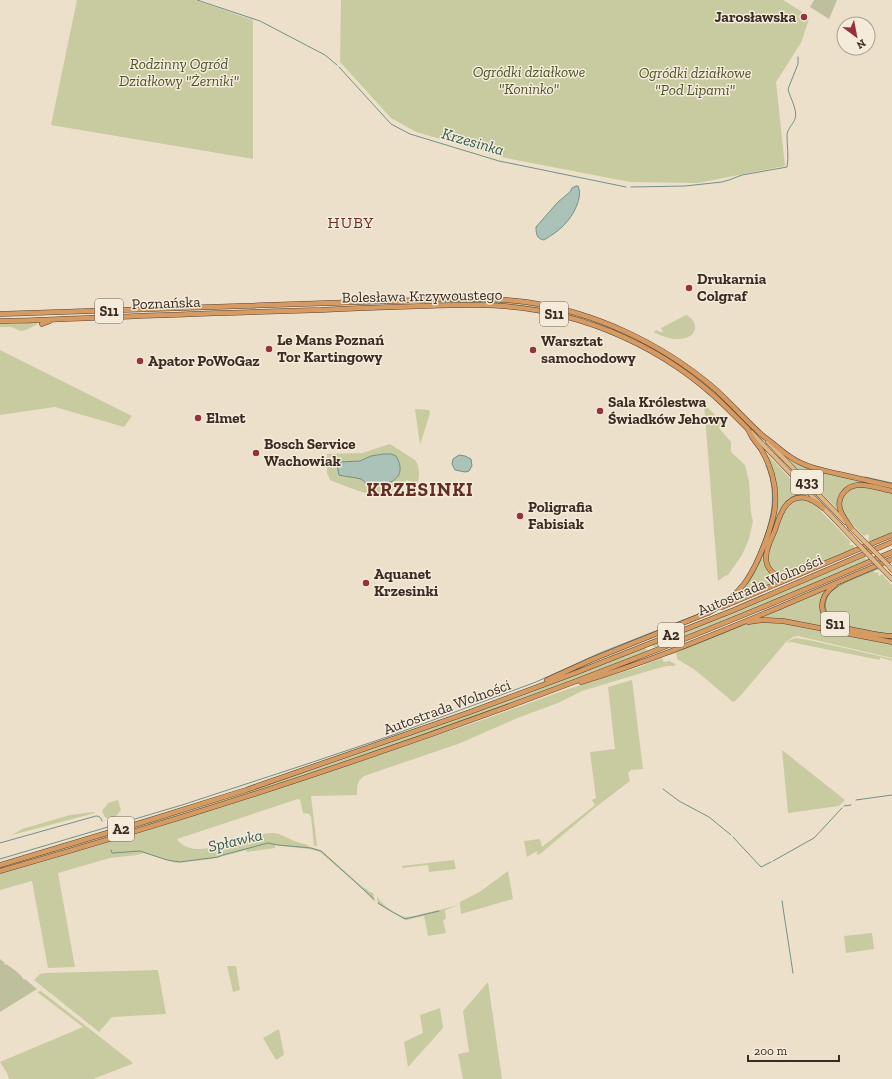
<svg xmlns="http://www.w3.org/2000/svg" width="892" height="1079" font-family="'Zilla Slab',serif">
  <rect width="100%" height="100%" fill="#ede0cb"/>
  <path fill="#c8cb9f" d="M77,0H195L253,20V159L51,125Z
    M341,0H783L809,16L808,22L801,43L776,82L785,166L698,183L630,182L506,158L416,132L391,118L340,62Z
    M435,301C462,301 488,300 515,303C556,307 595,320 632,337L629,338L536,308L495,303L435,304Z
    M686,315C696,319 699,332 688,337C677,342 663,337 653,332L657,330L660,332H663L661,328Z
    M36,323L38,324L26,330L21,331L11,327H0V324Z
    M638,340C665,354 690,371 714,391C733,408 750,426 768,445L767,446L712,392L635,341Z
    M0,350L132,416L124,427L55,407L0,415Z
    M704,404L722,422L719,428L731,442V452L745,465L749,481L751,513L753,521L749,539L742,555L728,575L725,576L718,581Z
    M415,409L429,410L430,413L420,445Z
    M390,444L415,460C420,466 420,477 417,484L407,480C403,484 386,495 381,495C368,496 342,485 330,480L327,473V454L362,453Z
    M765,452L806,495V496H800L788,501L765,555L774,576L784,580L725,605L753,573L776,503Z
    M787,458L793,461L892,487V489L867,484L845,488L839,497L837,509Z
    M855,487H866L892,493V533L871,542L868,539L869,537L868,534L864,536C855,527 830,505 846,492C849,490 852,488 855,487Z
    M796,500C803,500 808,500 814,504L851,542L849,544L850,545H853L856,549L793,575H781L773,571L769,564L768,559L770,548L784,512L791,502Z
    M864,557L868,560L777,599L656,648L651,645L775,595Z
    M876,568L877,569L874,571L875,573L879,572L878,574L879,576L882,574L892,585V635C880,634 845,629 835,623C830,620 826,615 825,609C823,600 828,593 834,588C842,581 865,573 876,568Z
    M825,589L826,590L821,602L830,623L892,638V641L787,620L754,619Z
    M756,622H775L892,644V658L798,636L793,637L786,642L742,694L735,701L733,702L695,670L677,659V657L676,653L670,655L669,654L738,627Z
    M796,638L809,640L884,657L892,659V661L882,658L880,657V660L800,644L792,642L787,643L790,640Z
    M644,648L650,651L594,672L386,749L193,811L91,842L0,869V867C91,841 182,814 272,784C397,741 521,695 644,648Z
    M662,658L664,662L669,661L676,664L674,666H667L655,669L582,691L558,703L520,717L458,744L367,775C357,779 357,785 357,795L311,796L317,846H314L311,817L309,814L303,813L300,800L298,799L177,839C195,865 249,832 273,833C279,833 283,836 288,838C295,842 301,843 308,845L309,847L321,850L364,888H365L370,892L373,893L375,902L358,885L320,852L309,849L275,845V848L247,852L246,850L212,859L176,863L144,853L137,855L110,858L58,873L75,967L48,968L32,881L0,890V874L49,860L146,831L356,763L488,718L565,690L639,667Z
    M632,680L643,769L631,770L628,773L630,781L596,807L540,854L537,855V851L527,857L524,841L540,839L542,847L595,805L592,800L596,798L590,752L615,749L608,687Z
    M782,750L845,800L839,806L788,813Z
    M118,800L121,810L117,815L109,820L105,817L102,811L108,803Z
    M94,812L95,813L12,835L22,829L70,815Z
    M454,860L456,869L429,872L428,865L402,868V866Z
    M508,871L513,899L461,914L460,905L445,910L446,919L443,920L446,933L428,936L424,916L406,920L404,919L378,904L377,896C382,905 397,916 407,917C413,917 420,914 426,913C437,910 449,908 460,905V902L481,891Z
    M872,933L874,949L846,953L844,936Z
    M227,966H236L240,990L233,992Z
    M158,970L166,1014L112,1017L99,1032L34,980L40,974L46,973Z
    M488,982L502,1079H463L458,1054L469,1052L463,1011Z
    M41,991L132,1062V1064L93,1079H9L7,1073L0,1062L83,1027L37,992Z
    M440,1008L443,1028L408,1067L404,1042L423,1033L420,1015Z
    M279,1029L284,1055L276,1060L263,1038Z"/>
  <path fill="#bec09d" d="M814,0H837L829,19L810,7Z
    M0,959L4,962L5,965L6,964C12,968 21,974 24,980L25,979L37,989L0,1012Z"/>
  <path fill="#abc2b9" stroke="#729086" d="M576,186H578C581,193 579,199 577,205C570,222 559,231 544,240C537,239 536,234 536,227L558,202L570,192L572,188Z
    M383,454H391L396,456C406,473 397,484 378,484C375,484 371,485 369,484C366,484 363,480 361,479C355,477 346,477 339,475L337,465L340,462L360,461L371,456Z
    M459,455L465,456L471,459L472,466L469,471L465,472L455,470L452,464L453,459Z"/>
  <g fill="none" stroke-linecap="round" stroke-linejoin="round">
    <path stroke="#729086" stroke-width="1" d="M197,0L260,21L325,55L337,65
      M339,67L391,124L410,134L499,161L626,187
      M631,187L685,186L722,182L729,180L742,175L787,167C789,157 787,146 787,136C787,129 792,126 795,119C798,110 790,98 788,89L798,64V57
      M865,477L892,483
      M756,559C769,527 780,499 766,465
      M879,568C866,574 838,583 830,593C822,602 825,616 835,622C844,627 881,634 892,634
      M767,569L773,576L781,580
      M732,601L749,581L761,559
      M663,789L679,801L709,817L731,835
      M856,800L892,795
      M844,806L851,805
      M733,837L760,866L761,867L771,862
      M0,843L96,816C100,816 101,818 102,821
      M111,850L112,853L140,851L167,860L180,862L218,857L223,855L268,843L278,845L311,848L321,851L374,899
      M0,859L182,805L310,763L390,736L536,682L600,653L696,615L711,608L723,601
      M773,861L814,838L842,808
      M782,901L793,973
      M378,903L389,910L405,919L439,911"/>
    <g stroke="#574233" stroke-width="5">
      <path id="trunk" d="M751,432L859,545
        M768,442L845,522
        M850,527L865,542
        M888,565L892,570
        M881,568L892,579"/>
    </g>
    <g stroke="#574233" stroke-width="5.5">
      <path id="motorway" d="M0,314L450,299C476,298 501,299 526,302C595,312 661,343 714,388C731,403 745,420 762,435C765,438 768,439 771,442C781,450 789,458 801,463C813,469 826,471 839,474C856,478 874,482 892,486
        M0,321C38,321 77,318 115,317C184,314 252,312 321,310C356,308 391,307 426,306C451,305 477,304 502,306C585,312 666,348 726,407C733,414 740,421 747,428C751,434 749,431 752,437C755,441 758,445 761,449C771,466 777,486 775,507C774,518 770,529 766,540C753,575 742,595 708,613
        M42,324L50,321
        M851,528C847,522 842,516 840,509C837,497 846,486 858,485C869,484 881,489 892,491
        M790,577C782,577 776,577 771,571C760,559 770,542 775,530C777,523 780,515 784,508C795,491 811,497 823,508
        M835,585C828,590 822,597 822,606C823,627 849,629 864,632C873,634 883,636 892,636
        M722,607L892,535
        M748,622L762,620L783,621L892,642
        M547,680L591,660L710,612
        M581,682C649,662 715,634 780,607C817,591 855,575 892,559
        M0,865L147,821L246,790L470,712L575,673L666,637L734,610L892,542
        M0,871C304,785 603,679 892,552"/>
    </g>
    <use href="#trunk" stroke="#e0b684" stroke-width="4"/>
    <use href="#motorway" stroke="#d59b63" stroke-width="4.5"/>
    <g stroke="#574233" stroke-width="5" stroke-linecap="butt">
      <path id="trunk-bridge" d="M865,542L888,565
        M859,545L881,568"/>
    </g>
    <use href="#trunk-bridge" stroke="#e0b684" stroke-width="4"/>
  </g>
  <g fill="#94333b" stroke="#f4ebda" stroke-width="1.5">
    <circle cx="804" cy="17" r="4"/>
    <circle cx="689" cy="288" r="4"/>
    <circle cx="269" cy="349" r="4"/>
    <circle cx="533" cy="350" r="4"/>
    <circle cx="140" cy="361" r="4"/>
    <circle cx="600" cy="411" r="4"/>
    <circle cx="198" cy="418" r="4"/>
    <circle cx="256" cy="453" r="4"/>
    <circle cx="520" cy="516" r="4"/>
    <circle cx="366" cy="583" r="4"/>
  </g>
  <g text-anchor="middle" stroke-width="3" stroke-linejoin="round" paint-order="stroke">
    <g fill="#f4ebda" stroke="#726559" stroke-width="1">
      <rect x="95" y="299" width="28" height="24" rx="3"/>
      <rect x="540" y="302" width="28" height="24" rx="3"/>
      <rect x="791" y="470" width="32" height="24" rx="3"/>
      <rect x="821" y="612" width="28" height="24" rx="3"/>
      <rect x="658" y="623" width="26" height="24" rx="3"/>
      <rect x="108" y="817" width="26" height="24" rx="3"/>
    </g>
    <g font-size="14" font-weight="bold" fill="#3a2c22">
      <text x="109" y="316">S11</text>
      <text x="554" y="319">S11</text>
      <text x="807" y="487">433</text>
      <text x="835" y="629">S11</text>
      <text x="671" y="640">A2</text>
      <text x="121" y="834">A2</text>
    </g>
    <g font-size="15" font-weight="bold" fill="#3a2c22" stroke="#f4ebda" text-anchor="start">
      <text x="796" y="22" text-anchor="end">Jarosławska</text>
      <text x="697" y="284">Drukarnia<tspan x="697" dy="17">Colgraf</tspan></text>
      <text x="277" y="345">Le Mans Poznań<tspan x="277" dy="17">Tor Kartingowy</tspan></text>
      <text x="541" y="346">Warsztat<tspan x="541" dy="17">samochodowy</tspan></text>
      <text x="148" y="366">Apator PoWoGaz</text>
      <text x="608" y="407">Sala Królestwa<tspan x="608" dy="17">Świadków Jehowy</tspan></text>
      <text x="206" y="423">Elmet</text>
      <text x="264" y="449">Bosch Service<tspan x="264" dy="17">Wachowiak</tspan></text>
      <text x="528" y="512">Poligrafia<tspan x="528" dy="17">Fabisiak</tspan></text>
      <text x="374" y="579">Aquanet<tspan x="374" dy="17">Krzesinki</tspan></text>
    </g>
    <g font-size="15" font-style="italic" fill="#4d552a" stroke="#f4ebda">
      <text x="179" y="69">Rodzinny Ogród<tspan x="179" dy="17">Działkowy "Żerniki"</tspan></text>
      <text x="529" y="77">Ogródki działkowe<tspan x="529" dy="17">"Koninko"</tspan></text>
      <text x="695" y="78">Ogródki działkowe<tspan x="695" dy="17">"Pod Lipami"</tspan></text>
    </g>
    <g font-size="15" fill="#3a2c22" stroke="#f4ebda">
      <text transform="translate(422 296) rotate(-1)" y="5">Bolesława Krzywoustego</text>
      <text transform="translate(166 303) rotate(-2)" y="5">Poznańska</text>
      <text transform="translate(760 585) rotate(-23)" y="5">Autostrada Wolności</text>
      <text transform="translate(447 707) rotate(-20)" y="5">Autostrada Wolności</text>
    </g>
    <g font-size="16" font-style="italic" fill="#335954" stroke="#f4ebda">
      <text transform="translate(473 141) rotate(16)" y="6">Krzesinka</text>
      <text transform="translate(235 840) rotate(-13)" y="6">Spławka</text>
    </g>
    <g font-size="16" letter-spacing="1" fill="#642d24" stroke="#f4ebda">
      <text x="351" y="228">HUBY</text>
    </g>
    <g font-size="19" font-weight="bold" letter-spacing="1" fill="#642d24" stroke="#f4ebda">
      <text x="420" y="496">KRZESINKI</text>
    </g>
  </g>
  <g transform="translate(856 36) rotate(148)"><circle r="19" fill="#f4ebda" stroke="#aa9f90"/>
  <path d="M0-3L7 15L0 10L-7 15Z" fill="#94333b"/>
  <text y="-6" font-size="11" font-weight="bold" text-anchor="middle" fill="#3a2c22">N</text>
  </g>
  <path d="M748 1055v6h91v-6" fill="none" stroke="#3a2c22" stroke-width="2"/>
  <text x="754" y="1055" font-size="12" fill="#3a2c22" stroke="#f4ebda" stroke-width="3" paint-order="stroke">200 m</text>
</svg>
